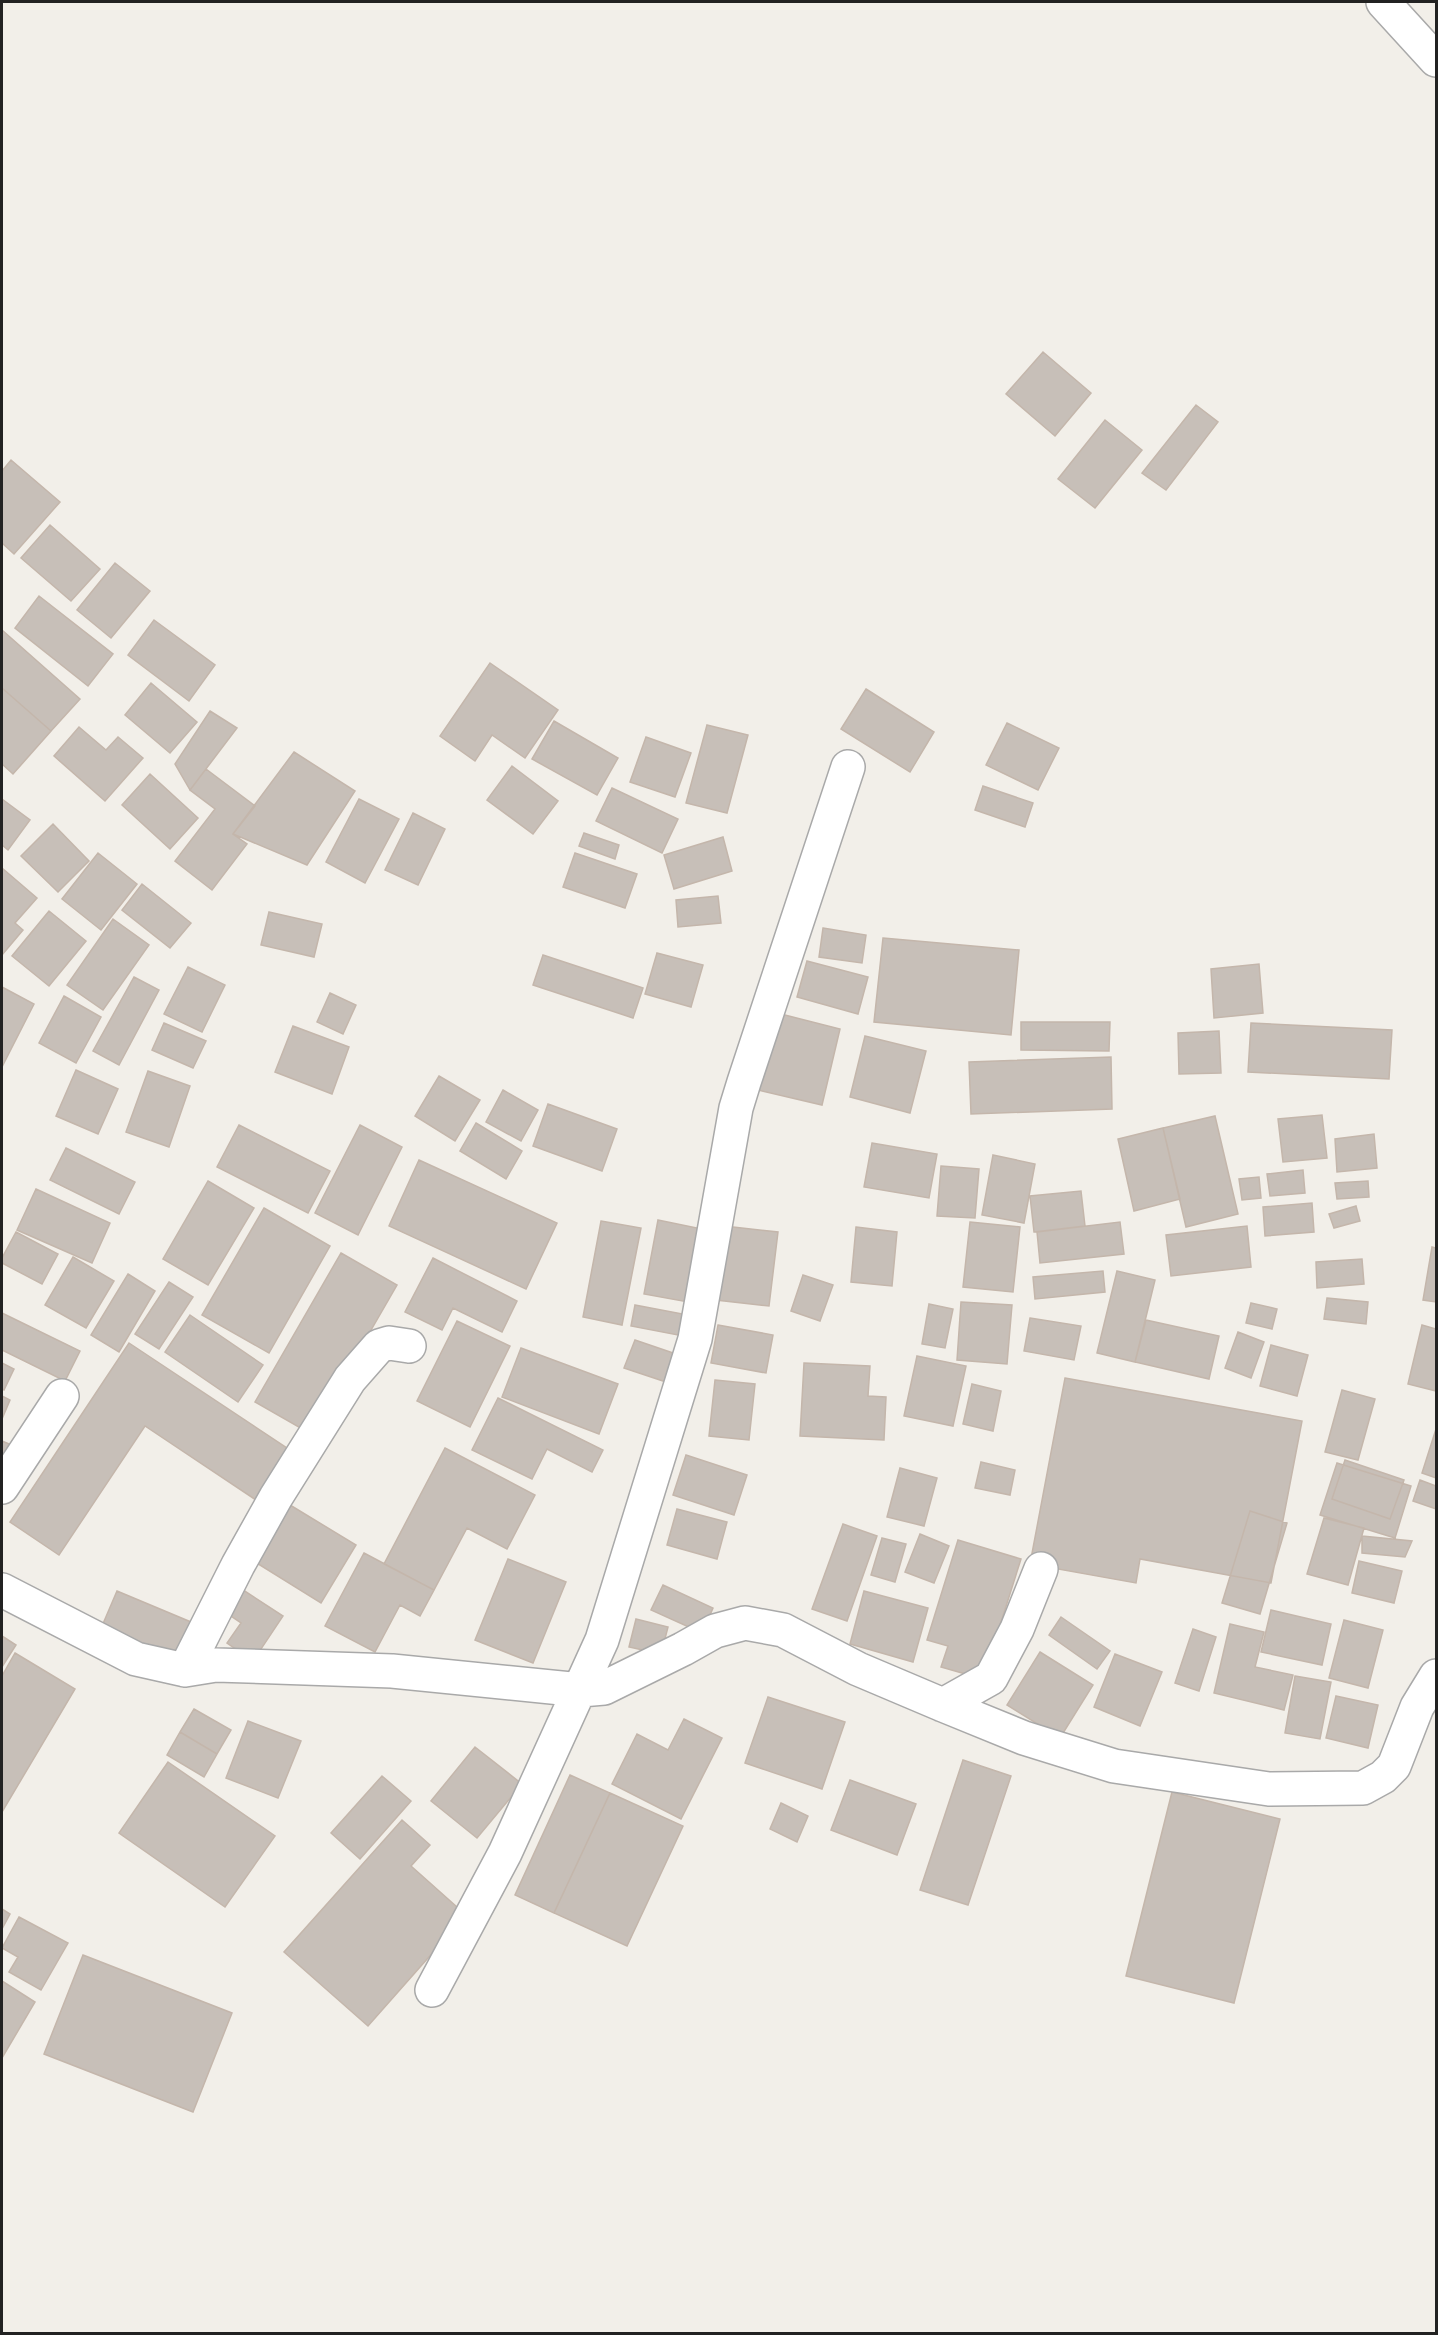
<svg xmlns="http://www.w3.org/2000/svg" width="1438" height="2335" font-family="Mulish,sans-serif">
  <rect width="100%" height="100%" fill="#f2efe9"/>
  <path fill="#c7bfb8" stroke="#c4b6ab" stroke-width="1.5" d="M1043,352L1091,393L1055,436L1006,394Z
    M1196,405L1218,422L1166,490L1142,473Z
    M1105,420L1142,450L1095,508L1058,479Z
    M11,460L60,502L14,554L2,543V471Z
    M50,525L100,569L71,601L21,558Z
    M115,563L150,591L111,638L77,610Z
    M39,596L113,654L88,686L15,628Z
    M154,620L215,665L189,701L128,655Z
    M2,630L80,699L51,731L2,688Z
    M490,663L558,710L525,758L492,735L475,761L440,736Z
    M151,683L197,722L170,753L125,715Z
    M2,688L51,731L13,774L2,764Z
    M866,689L934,732L910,772L841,729Z
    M210,711L237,728L190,790L175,764Z
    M554,721L618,758L597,795L532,759Z
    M1007,723L1059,748L1038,790L986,765Z
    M707,725L748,735L727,813L686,803Z
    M79,727L106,750L118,737L143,758L105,801L54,756Z
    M646,737L691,753L675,797L630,782Z
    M294,752L355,791L307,865L233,834Z
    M512,766L558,801L533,834L487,800Z
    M206,769L255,806L233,834L247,844L212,890L175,861L215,809L190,790Z
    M150,774L198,818L170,849L122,805Z
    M983,786L1033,803L1025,827L975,810Z
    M612,788L678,819L662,853L596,821Z
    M2,799L30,820L8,850L2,845Z
    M359,799L399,819L365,883L326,862Z
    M413,813L445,829L418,885L385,870Z
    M53,824L89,861L58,892L21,856Z
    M584,833L619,845L615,859L579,846Z
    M723,837L732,871L674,889L664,855Z
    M98,853L137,884L101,930L62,899Z
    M575,853L637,874L625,908L563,887Z
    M2,868L37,898L15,923L23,930L2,955Z
    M142,884L191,923L170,948L122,910Z
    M718,896L721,923L678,927L676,900Z
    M49,911L86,941L49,986L12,956Z
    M269,912L322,924L314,957L261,945Z
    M113,919L149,945L103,1010L67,985Z
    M823,928L866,935L862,963L819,957Z
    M883,938L1019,950L1011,1035L874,1022Z
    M657,953L703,965L691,1007L645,994Z
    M543,955L643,988L633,1018L533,985Z
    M807,961L868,977L858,1014L797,997Z
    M1259,964L1263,1013L1214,1018L1211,969Z
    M188,967L225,985L202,1032L164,1014Z
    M134,977L159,990L119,1065L93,1051Z
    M2,987L34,1004L2,1067Z
    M330,993L356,1005L343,1034L317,1022Z
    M64,996L101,1017L76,1063L39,1043Z
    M777,1013L840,1029L822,1105L758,1090Z
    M1021,1022H1110L1109,1051L1021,1050Z
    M164,1023L206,1041L193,1068L152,1050Z
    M1251,1023L1392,1030L1389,1079L1248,1072Z
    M293,1026L349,1047L332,1094L275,1072Z
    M1219,1031L1221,1073L1179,1074L1178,1033Z
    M865,1036L926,1051L910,1113L850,1097Z
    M1111,1057L1112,1109L971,1114L969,1062Z
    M76,1070L118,1089L98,1134L56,1116Z
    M148,1071L190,1086L169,1147L126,1132Z
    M439,1076L480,1100L455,1141L415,1116Z
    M503,1090L538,1110L521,1141L486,1122Z
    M548,1104L617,1129L602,1171L533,1146Z
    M1322,1115L1327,1158L1283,1162L1278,1119Z
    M1215,1116L1238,1214L1186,1227L1163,1128Z
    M476,1123L522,1151L506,1179L460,1151Z
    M239,1125L330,1171L308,1213L217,1167Z
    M360,1125L402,1147L358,1235L315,1213Z
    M1163,1128L1180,1199L1134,1211L1118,1139Z
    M1374,1134L1377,1168L1337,1172L1335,1139Z
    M872,1143L937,1154L929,1198L864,1187Z
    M66,1148L135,1182L119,1214L50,1180Z
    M993,1155L1035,1164L1024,1223L982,1215Z
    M419,1160L557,1223L526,1289L389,1226Z
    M941,1166L979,1169L975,1218L937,1216Z
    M1303,1170L1305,1193L1270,1196L1267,1174Z
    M1259,1177L1261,1198L1242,1200L1239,1179Z
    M208,1181L254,1208L208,1285L163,1259Z
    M1368,1181L1369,1197L1337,1199L1335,1183Z
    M36,1189L110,1223L92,1263L17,1230Z
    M1081,1191L1085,1226L1034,1232L1030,1196Z
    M1312,1203L1314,1232L1265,1236L1263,1207Z
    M1356,1206L1360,1221L1334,1228L1329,1214Z
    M264,1208L330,1246L269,1353L202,1315Z
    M658,1220L702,1229L688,1302L644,1294Z
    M601,1221L641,1228L622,1325L583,1317Z
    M970,1222L1020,1227L1013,1292L963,1287Z
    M1120,1222L1124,1254L1040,1263L1037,1232Z
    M724,1226L778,1232L769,1306L716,1300Z
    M1247,1226L1251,1267L1171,1276L1166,1235Z
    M856,1227L897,1232L892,1286L851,1282Z
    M16,1232L58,1254L42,1284L2,1263V1258Z
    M1432,1247L1436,1248V1302L1423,1300Z
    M341,1253L397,1285L311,1434L255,1402Z
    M73,1257L114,1281L86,1328L45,1305Z
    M433,1258L517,1301L502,1332L453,1308L442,1330L405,1312Z
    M1362,1259L1364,1284L1317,1288L1316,1262Z
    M1103,1271L1105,1292L1035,1299L1033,1277Z
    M1117,1271L1155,1280L1135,1362L1097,1353Z
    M128,1274L155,1291L119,1352L91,1335Z
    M803,1275L833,1285L820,1321L791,1311Z
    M169,1282L193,1297L159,1349L135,1334Z
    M1327,1298L1368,1302L1366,1324L1324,1319Z
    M961,1302L1012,1305L1007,1364L957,1360Z
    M1251,1303L1277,1309L1272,1329L1246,1323Z
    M929,1304L953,1309L945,1348L922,1344Z
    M635,1305L688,1315L683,1336L631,1326Z
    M2,1313L80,1351L65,1381L2,1350Z
    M190,1315L263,1365L238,1402L165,1352Z
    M1030,1318L1081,1326L1074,1360L1024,1351Z
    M1146,1320L1219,1336L1209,1379L1135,1362Z
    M457,1321L510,1346L470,1427L417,1401Z
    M718,1325L773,1335L766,1373L711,1363Z
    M1422,1325L1436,1329V1391L1408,1384Z
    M1238,1332L1264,1342L1251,1378L1225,1368Z
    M635,1340L679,1355L669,1383L624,1368Z
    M129,1343L296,1454L262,1504L145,1426L59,1555L10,1522Z
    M1271,1345L1308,1355L1297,1396L1260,1386Z
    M521,1348L618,1384L599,1434L502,1397Z
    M917,1356L966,1366L953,1426L904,1416Z
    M2,1363L14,1369L4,1390L2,1389Z
    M804,1363L870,1366L868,1396L886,1397L884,1440L800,1436Z
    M1065,1378L1302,1421L1271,1583L1140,1559L1136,1583L1030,1564Z
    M715,1380L755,1384L749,1440L709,1436Z
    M972,1384L1001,1391L993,1431L963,1424Z
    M1342,1390L1375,1399L1358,1460L1325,1452Z
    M2,1396L10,1400L2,1419Z
    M498,1398L603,1450L592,1472L547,1449L532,1479L472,1450Z
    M1436,1429V1478L1422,1473Z
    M2,1441L9,1444L2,1460Z
    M445,1448L535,1495L507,1549L467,1528L434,1590L384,1564Z
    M686,1455L747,1475L734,1515L673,1495Z
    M1345,1460L1404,1480L1390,1519L1332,1499Z
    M981,1462L1015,1470L1010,1495L975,1488Z
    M1337,1463L1411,1486L1395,1538L1320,1515Z
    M900,1468L937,1478L924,1526L887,1517Z
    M1420,1480L1436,1486V1509L1413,1501Z
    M290,1505L356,1545L321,1603L255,1562Z
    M677,1509L727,1522L717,1559L667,1545Z
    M1250,1511L1287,1523L1260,1614L1222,1603Z
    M1324,1518L1364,1528L1348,1585L1307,1574Z
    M843,1524L877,1536L847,1621L812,1609Z
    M920,1534L949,1546L934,1583L905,1572Z
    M1362,1536L1412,1541L1405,1557L1362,1553Z
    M882,1538L906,1544L895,1582L871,1575Z
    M958,1540L1021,1559L983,1679L941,1667L948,1646L927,1640Z
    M364,1553L434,1590L420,1616L400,1605L375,1652L325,1626Z
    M508,1559L566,1582L533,1663L475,1640Z
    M1359,1561L1402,1571L1394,1603L1352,1593Z
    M663,1585L713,1608L702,1633L651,1610Z
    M237,1586L283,1616L253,1661L227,1643L241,1623L222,1610Z
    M117,1591L191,1622L174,1664L99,1633Z
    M864,1591L928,1608L913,1662L850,1644Z
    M1271,1610L1331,1624L1322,1665L1261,1652Z
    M1061,1617L1110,1651L1097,1669L1049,1635Z
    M636,1619L668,1627L661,1654L629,1647Z
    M1344,1620L1383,1630L1368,1688L1329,1678Z
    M1230,1624L1264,1632L1255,1667L1293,1675L1284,1710L1214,1693Z
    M1193,1629L1216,1637L1199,1691L1175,1683Z
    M2,1636L16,1645L2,1667Z
    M1040,1652L1093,1685L1060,1738L1007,1705Z
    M15,1653L75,1689L2,1812V1676Z
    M1115,1654L1162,1672L1140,1726L1094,1707Z
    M1295,1676L1331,1682L1320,1739L1285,1733Z
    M1336,1696L1378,1705L1368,1748L1326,1738Z
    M768,1697L845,1722L822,1789L745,1763Z
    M194,1709L231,1730L217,1754L180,1732Z
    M684,1719L722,1738L681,1819L612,1784L637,1734L668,1750Z
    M248,1721L301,1741L278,1798L226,1778Z
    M180,1732L217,1754L204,1777L167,1755Z
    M475,1747L522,1784L477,1838L431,1801Z
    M963,1760L1011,1776L968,1905L920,1890Z
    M168,1762L275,1836L225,1907L119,1833Z
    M570,1775L610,1793L554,1913L515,1895Z
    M382,1776L411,1801L360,1859L331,1833Z
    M850,1780L916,1804L897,1855L831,1830Z
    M1172,1792L1280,1819L1234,2003L1126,1976Z
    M610,1793L683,1826L627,1946L554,1913Z
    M781,1803L808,1816L797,1842L770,1829Z
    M402,1820L430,1845L411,1866L466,1915L368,2026L284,1952Z
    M2,1909L10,1914L2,1929Z
    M19,1917L68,1943L41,1990L9,1972L18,1957L2,1948Z
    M83,1955L232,2013L193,2112L44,2054Z
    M2,1981L35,2002L2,2058Z"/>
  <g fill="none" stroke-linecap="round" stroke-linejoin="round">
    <g stroke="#a9a9a9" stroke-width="36">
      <path id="minor" d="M1383,2L1436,60
        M2,1487L62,1396
        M2,1590L136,1659L185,1670L216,1665L392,1671L581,1690L604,1688L683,1649L715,1631L745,1623L783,1630L858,1669L943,1705L1024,1738L1114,1766L1269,1789L1363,1788L1383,1777L1394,1766L1417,1707L1436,1676
        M185,1670L238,1565L276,1497L350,1379L379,1346L389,1343L409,1346
        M943,1705L991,1678L1017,1629L1041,1569
        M432,1990L505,1853L602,1640L695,1339L736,1108L744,1082L848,767"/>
    </g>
    <use href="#minor" stroke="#fff" stroke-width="33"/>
  </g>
  <rect width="1438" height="2335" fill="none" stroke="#222222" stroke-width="6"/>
</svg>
